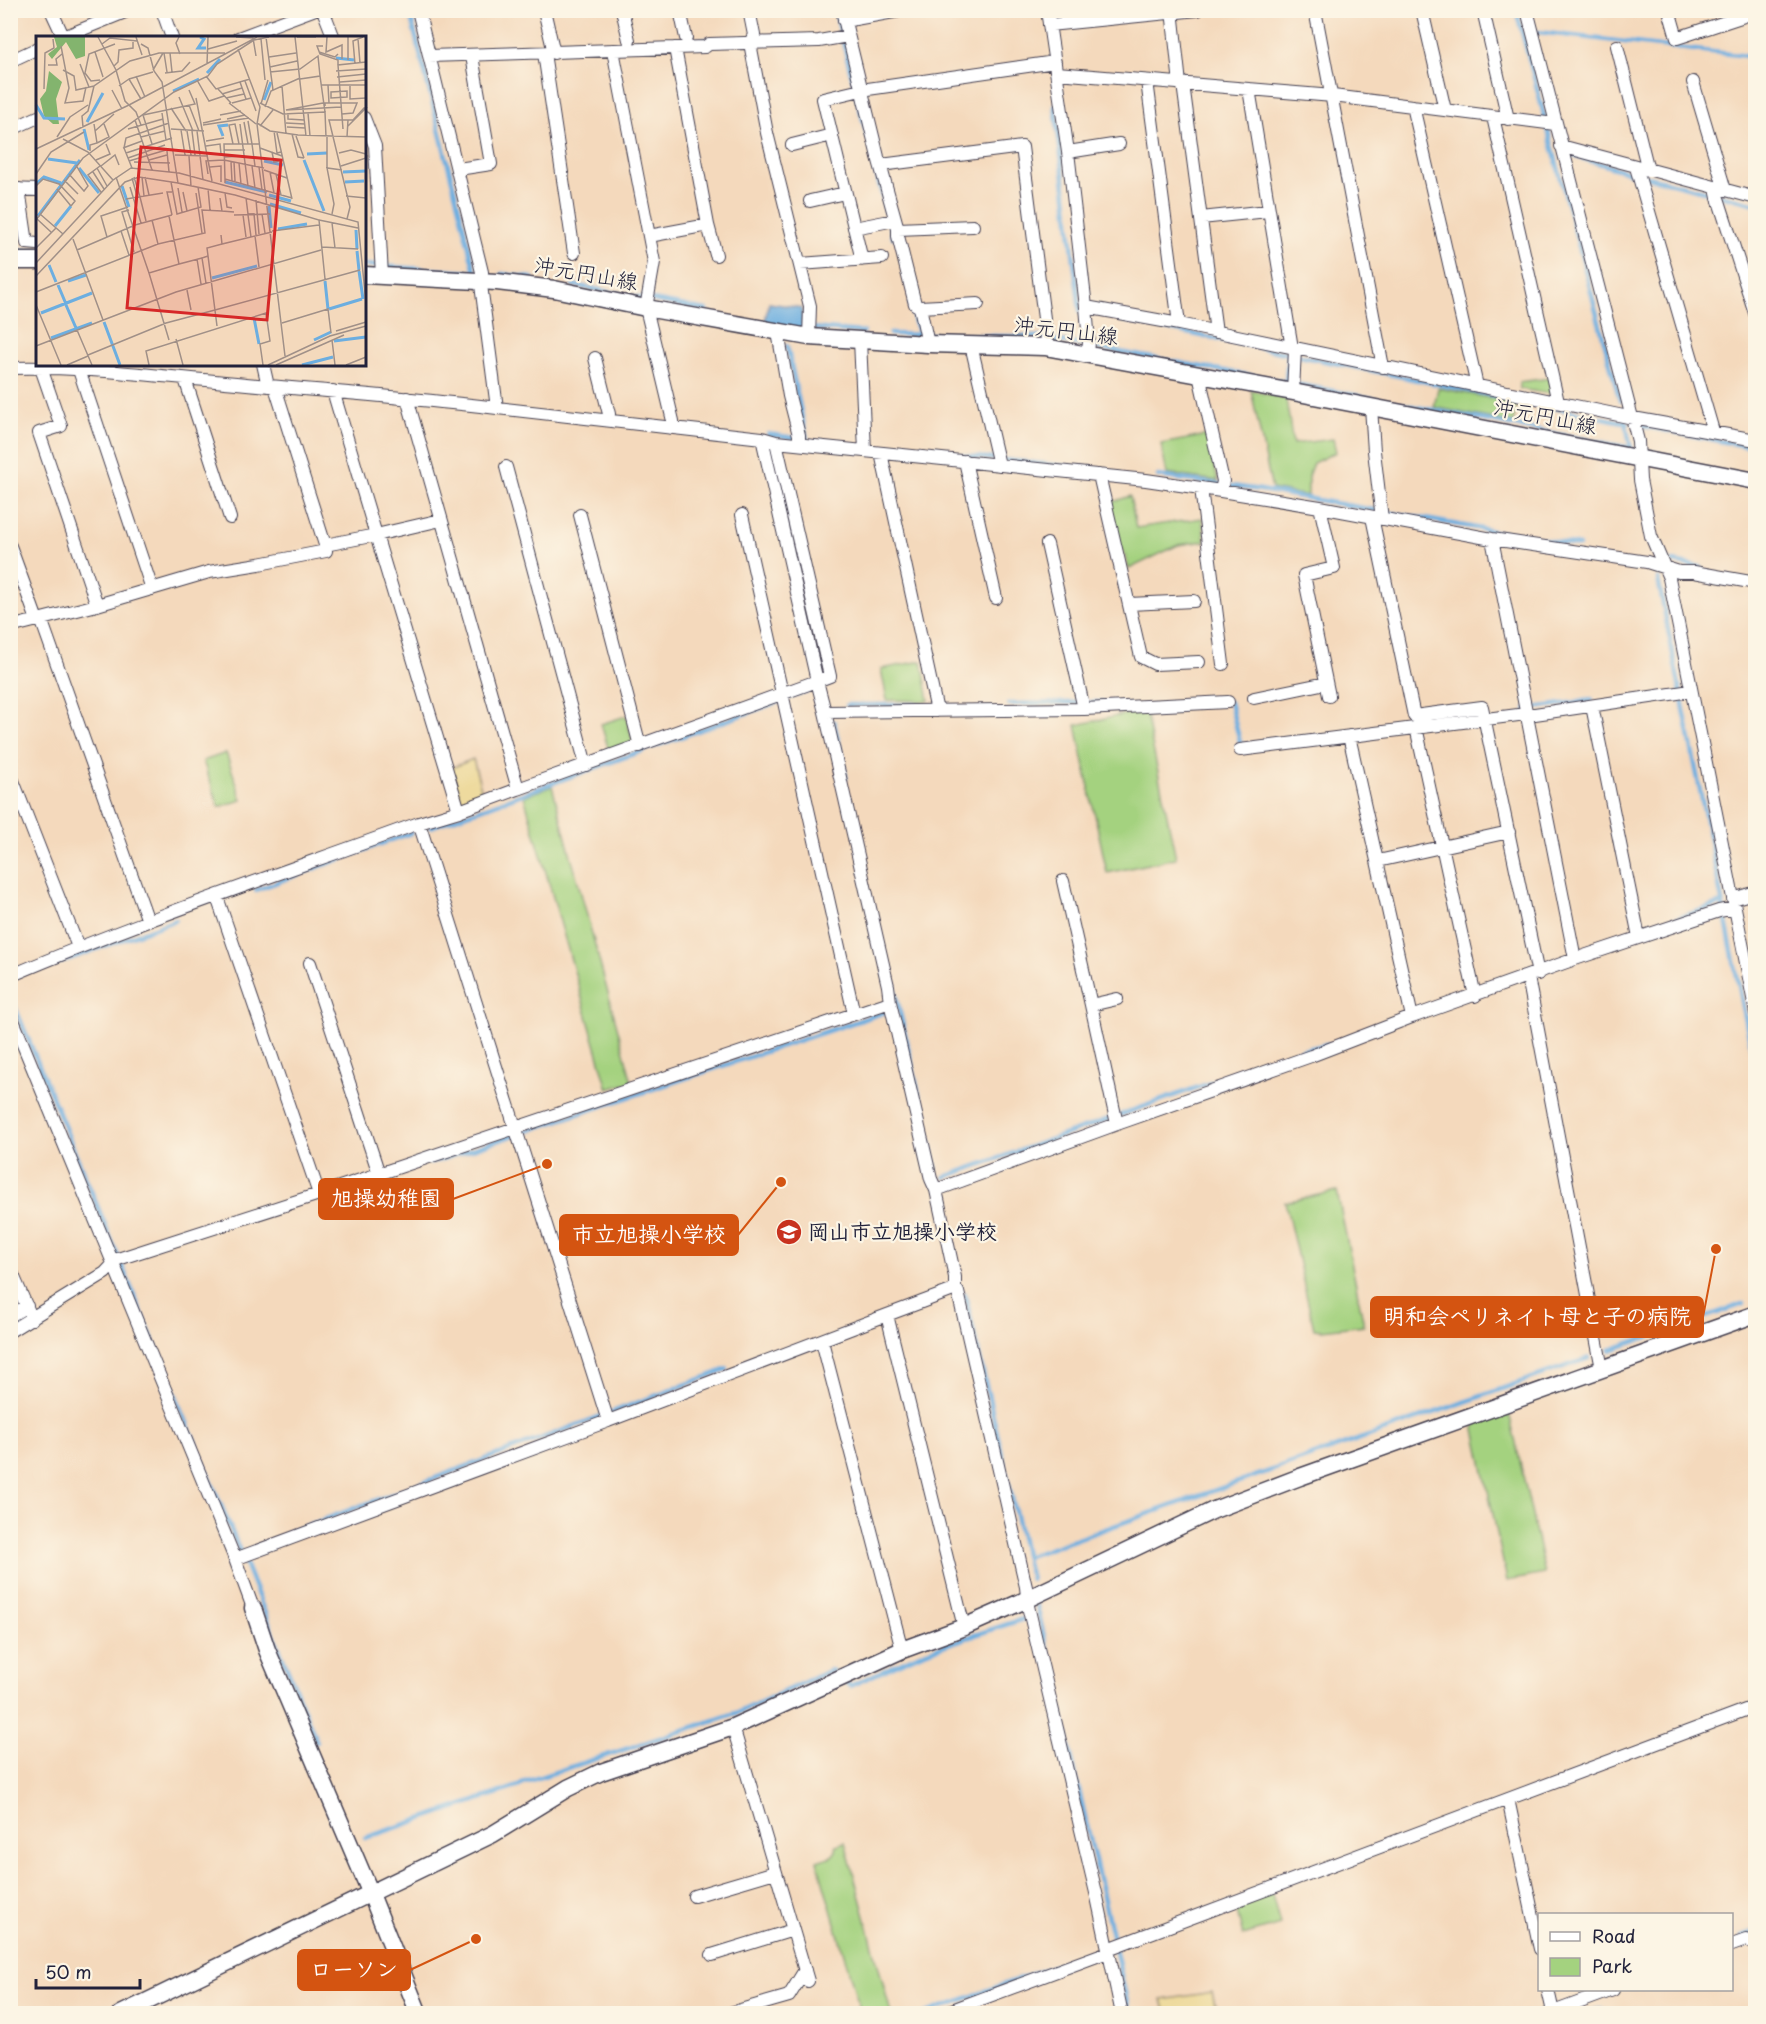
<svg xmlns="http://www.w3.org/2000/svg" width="1766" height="2024" font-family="'Playpen Sans','Klee One',sans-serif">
  <rect width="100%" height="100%" fill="#fcf5e5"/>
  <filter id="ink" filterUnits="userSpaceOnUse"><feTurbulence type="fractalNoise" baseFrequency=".0167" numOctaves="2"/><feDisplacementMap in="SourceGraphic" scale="12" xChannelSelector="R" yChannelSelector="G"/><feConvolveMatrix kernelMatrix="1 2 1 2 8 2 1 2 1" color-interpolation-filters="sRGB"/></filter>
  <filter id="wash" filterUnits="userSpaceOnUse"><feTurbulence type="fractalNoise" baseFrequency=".008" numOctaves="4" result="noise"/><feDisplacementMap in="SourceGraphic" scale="24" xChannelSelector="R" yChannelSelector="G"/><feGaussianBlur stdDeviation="1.35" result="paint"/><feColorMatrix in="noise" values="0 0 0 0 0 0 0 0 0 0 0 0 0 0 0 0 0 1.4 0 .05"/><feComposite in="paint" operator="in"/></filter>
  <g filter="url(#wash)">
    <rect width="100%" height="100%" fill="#f4d9bc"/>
    <path fill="#a4d27f" stroke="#637a5d" stroke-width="1.5" d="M1550,378L1552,394L1520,389L1519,382Z
      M1438,388L1517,403L1513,423L1434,407Z
      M1251,390L1286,399L1293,444L1333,439L1336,452L1313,463L1308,476V496L1272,489Z
      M1208,435L1218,481L1167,474L1161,444Z
      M1130,496L1136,528L1202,518L1205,541L1178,545L1129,569L1123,550L1120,549L1110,503Z
      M922,661L929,701L887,700L881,669Z
      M1145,710L1176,858L1107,873L1076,725Z
      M626,716L632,739L630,745L609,751L601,724Z
      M226,753L242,800L219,807L203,761Z
      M552,786L632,1082L608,1089L524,796Z
      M1337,1191L1364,1325L1322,1330L1314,1329L1285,1202Z
      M1507,1411L1510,1417L1545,1574L1507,1581L1475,1429L1477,1422Z
      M845,1842L891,2013H861L817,1861L832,1856L836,1851V1845Z
      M1271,1891L1280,1924L1243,1935L1235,1905Z"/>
    <path fill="#eeda9e" stroke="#887e6c" stroke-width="1.5" d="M473,759L483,796L462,803L451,768Z
      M1212,1992L1217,2013H1166L1162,2000Z"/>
    <path fill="#6caee0" stroke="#47688e" stroke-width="1.5" d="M769,303L802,308V331L764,325Z"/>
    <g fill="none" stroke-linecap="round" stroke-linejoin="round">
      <path stroke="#6caee0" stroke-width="4.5" d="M409,10L475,272
        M835,10L867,136
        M1516,10L1620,401
        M1538,32L1756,57
        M628,43L707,40
        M1055,106L1080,311L1085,312
        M1571,155L1628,172L1756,204
        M876,173L893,237
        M10,251H38
        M364,265L482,273
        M502,274L532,278
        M573,285L706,310
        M910,304L919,335
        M1119,319L1628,423
        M797,327L863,332
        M890,334L1037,337L1286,382L1631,448L1625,420
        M787,346L807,440
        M1286,382L1288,355
        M1642,426L1756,448
        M768,434L795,438
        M1650,452L1662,455
        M937,453L1084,468
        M773,458L821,665
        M1158,476L1261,490L1579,546
        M1673,562L1700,567
        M1658,579L1756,1072
        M1230,702L1241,746L1244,745
        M1009,704L1103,702
        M847,705H920
        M1526,709L1592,700
        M834,722L846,778
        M431,827L808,691
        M256,890L411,833
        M1588,949L1722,903
        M56,964L176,920
        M893,982L936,1169
        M10,995L240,1551L317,1742
        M430,1163L885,1012
        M945,1177L1303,1050L1328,1044
        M965,1294L1031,1580
        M1610,1350L1743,1304
        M288,1533L727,1369
        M1026,1557L1589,1358
        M1037,1606L1130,2014
        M847,1683L850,1686L924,1652L1023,1619
        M365,1838L519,1786L522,1783L739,1712L831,1670L833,1671
        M1742,1936L1756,1931
        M923,2014L1081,1956
        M1583,2014C1594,2009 1603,2008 1614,2014"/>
    </g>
  </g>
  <g filter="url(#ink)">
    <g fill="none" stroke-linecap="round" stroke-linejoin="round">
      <g stroke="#423d4e" stroke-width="14">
        <path id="street" d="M51,10L64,38
          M162,10L172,38
          M323,10L334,38
          M418,10L482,272L481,285L497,408L762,438L776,442L1146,480L1221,491
          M544,10L554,53
          M622,10L629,40
          M680,10L686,38
          M749,10L754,35L750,43L767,133L810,306L809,337
          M842,10L878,157L898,229V236L915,304L920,307L928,344
          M1047,10L1068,152L1086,307
          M1172,10L1180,84
          M1315,10L1383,367
          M1422,10L1445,110
          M1483,10L1508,119
          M1527,10L1638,441L1640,480L1651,536L1669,578L1756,1013
          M1669,10L1677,38L1756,12
          M844,21L905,10
          M1049,25L1198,10
          M61,38L130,10
          M238,38L313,10
          M1617,46L1648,170
          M675,48L708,225L716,255
          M613,50L654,262L646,308L673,421V428
          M544,53L574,253
          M429,56L705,47L709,44L819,41L848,36
          M10,61L38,48
          M1057,73L1333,96L1555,124
          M1147,81L1179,324
          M1693,82L1725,190
          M1183,84L1216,332
          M1249,89L1292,348
          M1413,106L1477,386
          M1493,117L1558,402
          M364,118L375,146L382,276
          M10,130L38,117
          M792,145L832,135
          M1561,146L1756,198
          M1068,152L1119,144
          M881,165L1022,147L1046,334L1045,347
          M1636,167L1713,431
          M458,169L491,164L472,56
          M1716,188L1718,198L1756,316
          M10,189L38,190
          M19,189L27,243L38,244
          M810,201L845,193
          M1201,218L1268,211
          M854,228L895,220
          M898,229L973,226
          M649,236L708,225
          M862,260L823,99L861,90L1055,62
          M800,264L882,258
          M920,307L978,304
          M778,332L789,396L799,435V444
          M860,340L865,451
          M971,345L999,465
          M1088,354L1089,342L1086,307L1179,324L1633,418L1756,440
          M595,358L609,414L608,420
          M263,364L268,386
          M10,368C79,366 147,375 215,381C309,390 403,397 497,408
          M41,368L61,426L39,433L97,605
          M79,370L152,589
          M1199,375L1223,481L1221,491L1320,507L1492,539L1647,562L1679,572H1694L1756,583
          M185,379L230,518
          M275,387L325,545L376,535L333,391
          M1293,392L1295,349
          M407,398L518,789L817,681L762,438
          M1371,407L1374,451L1382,519
          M776,442L830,676L817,681L825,712
          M881,453L937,711
          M965,461L996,598
          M506,467L586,765
          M1099,475L1141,657L1155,664L1199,662
          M1201,488L1223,664
          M1320,507L1334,568L1304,575L1329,696
          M580,515L640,746
          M742,515L854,1014
          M1372,517L1414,716L1482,707L1538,974
          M441,520L376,535L459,811L518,789
          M1492,539L1575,959
          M1047,544L1084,709L1228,702
          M10,546L37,620
          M1129,604L1194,601
          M41,619L148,921
          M10,627L97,605L209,572L259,564L326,551L325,545
          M1254,698L1326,683
          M1592,706L1639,937
          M1416,727L1475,996
          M1349,736L1412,1017
          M1240,750L1526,714H1535L1691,691
          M10,773L78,947
          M419,823L608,1421L887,1315
          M1378,861L1509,832
          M1063,881L1091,1005L1117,999
          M1733,899L1756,892
          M310,963L379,1174
          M10,976C144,919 282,873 419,823L459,811
          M1528,977L1602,1369
          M890,1002L931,1179L936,1190
          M1091,1005L1117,1124L1311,1056L1412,1017L1575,959L1719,911L1735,908
          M10,1013L235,1559
          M1117,1124L936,1190L955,1277V1287L958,1292L1026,1587L1028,1606L1097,1897L1122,2014
          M319,1194L890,1002L888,986L825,712L1084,709
          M10,1268L32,1319
          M955,1287L951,1291L887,1315L964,1627
          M10,1316L27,1306
          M10,1331L105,1273L118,1259L319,1194L217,897
          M822,1341L902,1650
          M253,1608L235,1559L608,1421
          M733,1727L808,1981
          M1508,1799L1540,1949
          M694,1896L775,1872
          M1732,1945L1746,1940L1756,1944
          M1108,1949L1756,1706
          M712,1955L793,1930
          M1548,1990L1553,2012
          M730,2013L789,1996L805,1970
          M941,2014L1108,1952
          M1548,2014L1613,1990"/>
      </g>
      <g stroke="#423d4e" stroke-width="19">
        <path id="secondary" d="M10,261H38
          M364,275L497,282L554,289L646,308L809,337L928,344L1045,347L1293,392L1756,481
          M253,1608L267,1650L371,1894L419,2014
          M121,2014L493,1834L568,1788L601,1772L733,1727L902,1650L964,1627L1021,1602L1214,1510L1300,1477L1756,1314"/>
      </g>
      <use href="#street" stroke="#fff" stroke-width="12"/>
      <use href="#secondary" stroke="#fff" stroke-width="16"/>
    </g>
  </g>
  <defs>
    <g id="school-disc" transform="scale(1.35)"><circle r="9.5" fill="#c8321e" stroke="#fcf5e5"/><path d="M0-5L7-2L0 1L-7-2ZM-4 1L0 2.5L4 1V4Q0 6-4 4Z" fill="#fff"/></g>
  </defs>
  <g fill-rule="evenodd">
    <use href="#school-disc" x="789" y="1232"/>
  </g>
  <g text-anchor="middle" stroke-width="4.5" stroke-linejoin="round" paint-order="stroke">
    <g font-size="21" fill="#22223b" stroke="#fcf5e5">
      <text transform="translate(586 274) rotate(10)" y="7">沖元円山線</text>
      <text transform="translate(1066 331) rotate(7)" y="7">沖元円山線</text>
      <text transform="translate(1545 417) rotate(11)" y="7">沖元円山線</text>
    </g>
    <g font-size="21" font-weight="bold" fill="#22223b" stroke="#fcf5e5" text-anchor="start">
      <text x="808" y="1239">岡山市立旭操小学校</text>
    </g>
  </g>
  <g transform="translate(36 36)">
    <rect width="330" height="330" fill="#f4d9bc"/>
    <path d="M18,1H49V20L40,23L30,6L16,23L12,18L21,11ZM13,35L26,46L20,63L23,88H17L8,80L4,63L10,55Z" fill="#83b46e"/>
    <path fill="none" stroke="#6caee0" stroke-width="3" d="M164,1L168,3L162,12H170M300,22L318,24M171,37L184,23M137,55L163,43M228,64L235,46M0,69L8,82L29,83M51,86L67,57M48,93L53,114M187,100L183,90L192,89M271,118L291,117M12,123L41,127M268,124L288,175M228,125L247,129M43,132L63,157M307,136L330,135M189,146L231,156M309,146L328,145M0,148L8,141L25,147M86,150L93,171M233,159L255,165M234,168L265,177M233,170L235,192M2,180L44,124M19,190L35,170M242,193L271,188M320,194L321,213M321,215L323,234M13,229L20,246M323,235L327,263M176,242L221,230M32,245L50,239M289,245L292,273M22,249L30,268M30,269L40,292M293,273L326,263M5,277L56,257M218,282L223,308M68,286L84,329M15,302L56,287M278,304L295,296M298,305L330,301M266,329L297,321"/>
    <path fill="none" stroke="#a09088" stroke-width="1.5" d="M62,1L80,34L89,65L100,76L105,89M100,1L106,19M143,1L140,7L144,18M200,1L217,2L220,20M230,1L237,54M259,1L270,100M261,1H280M291,1L290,16L306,9V23M225,3L229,44M322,3L324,27M66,8L74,2L101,5M105,8L112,12L118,35L126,46L142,147L199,159M25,10L33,52L29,67L47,65L50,51M287,10H281L284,18L302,24V29M172,13L201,5M202,13L224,71L221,88L249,320M59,16L67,41M283,16L299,21L302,18M128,17L131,36M134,17L136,36M233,21L260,17M312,24V1M44,28L53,51M171,28L172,1M319,28L317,5L327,1M12,29H21L20,23L26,18M78,30L82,26L83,14L97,12V6M234,31L261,25M27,34L38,40L40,54L58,50M117,34L127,17M300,35L330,33M234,36L264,33L282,20L284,40L264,43M129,37L146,35L154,26M100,40L109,61M170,40L180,53L214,43M284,40L289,76M301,41L330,38M93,43L117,36M64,44L55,45L49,37L53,18L79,8M161,44L173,65L188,60M209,45L220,75M204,46L210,63M304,46L330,44M285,49H330M292,49L293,67M83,50L93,43L105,63M246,50L250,98M314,50V63L330,62M8,53L9,17L18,12L17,3M182,53L195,67M76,54L86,73M311,55V61L295,62V56ZM186,58L206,52M143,61L157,95M160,62L176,145M190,62L208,58M193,67L220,88M196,67L215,62M224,67L247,78L268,77M287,67L250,74L305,71M225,68L232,44M153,69L163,95M289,70V67H321L317,77L306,78M229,71L235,55L264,42M135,72L150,95M126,77L130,104M252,77V83L268,84M268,77L289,76L290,101M272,77L274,100M107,79L159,68L153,54M107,79L116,108M184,79L205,75M191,83L209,79M99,84L116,134M312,84H317L328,72H330L312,90M212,85L216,108M208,86L212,108M167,87L185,83M221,87L234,95L262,99L330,101M250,87L269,88M204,88L212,150M167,89L213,82M224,90L237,74M47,91L46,80L52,75L58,50L94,25L123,17H189M251,91L269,92M92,93L127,83M135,93L168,95M307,93L302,29L330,26M145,94L149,119M59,95L78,78M151,95L155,119M156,95L159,119M161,95L167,144M238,95L241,117L245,116M241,97L256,163M256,98L262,121L268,122M260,100L268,122M21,101L34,81L52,69M105,101L129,95M311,101L312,84H293L314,171L311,183M27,103L52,116L77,144L95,132L143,137L322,186L330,267M170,105L188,102M61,107L73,101L68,88M197,108L193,89L199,88L203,108M216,108L219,130M170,110L184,108L185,118M87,112L106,105M224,112L246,120M0,113L93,69L221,1M188,114H209M54,115V109L61,107L58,88M131,115L133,136M236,116L238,126L247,124M90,117L136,102M303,117L315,114L330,118M139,119L172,120M153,120L155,150M188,121L209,120M92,122L129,109M60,124L74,118L70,108M113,124L131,119M188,124L228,132M93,125L130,114M98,126L134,127M195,126L196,145M198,126L199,145M203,127L205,148M64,130L52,139L65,156M65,130L79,119L83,129M216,130L219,152M305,130L330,122M174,131L185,130V146M223,131L226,154M61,132L71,150M96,132L88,112L90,102L133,87M291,132V101M228,134L251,142M57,136L68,153M234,136L238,157M0,138L15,116L48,96M33,138L48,155L52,150L40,129M172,138L170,125L188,124M240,138L245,159M80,141L113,237M98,141L104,161M106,141L108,160M109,141L113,159M96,142L101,160M189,143L188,108H224M28,144L42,158M135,146L141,178L165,171L162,151M189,147V143L256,162M0,150L7,143L23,148L39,165L35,170M94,151L105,187M142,152L146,176M21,153L35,170M172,153L174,174M147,156L151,175M160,157L166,197M189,157L191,171L196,172M199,159L283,184L289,243M310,160L330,162M104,161L110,185M184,162L186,175L198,176M210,162L212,178H218L220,199M90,163L127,157M220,164L223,198M93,174L86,176L98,216M4,178L27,198M226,178L229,197M296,178L298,168L291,132L306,134M136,179L131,156H136M198,179L234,178M207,179L210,201M212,179L215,201M133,180L143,228L166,222M1,183L15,196M0,184L47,122L138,56L172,40L181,28L218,4L233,1M283,184L322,192M296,187L299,212M85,195L93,219M236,195L283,189M185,199L186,208L236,196M219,200L223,231M71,201L65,180L92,171M37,203L67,284M122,208L169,197L166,174L186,175M286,211L322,213M0,212L20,192M41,214L99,189L136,179M161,223L165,248M0,227L77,144M0,240L89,146L103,141L142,147M170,247L166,222L172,220M151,254L155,274M0,256L122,208L116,184M0,269L25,329M179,274L324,234M246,287L292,273L295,297M181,290L171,212L186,208M41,294L56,329M300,295L330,286M140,303L147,329M133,304L113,237L143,228M296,304L299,329M0,310L140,256L285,214M52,319L130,287L179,274M31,329L52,320M113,329L110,315L230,277L234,305L224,308L227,329M232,329L294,300L330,290M240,329L308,299M310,329L330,321"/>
    <path fill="#d62828" fill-opacity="0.15" stroke="#d62828" stroke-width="3" d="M105,111L245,124L231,284L91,272Z"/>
    <rect width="330" height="330" fill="none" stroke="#22223b" stroke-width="3"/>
  </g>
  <path fill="none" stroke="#d45411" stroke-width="2" d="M547 1164L453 1199M781 1182L738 1235M1716 1249L1703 1317M476 1939L410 1970"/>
  <g fill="#d45411" stroke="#fcf5e5" stroke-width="2">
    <circle cx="547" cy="1164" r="6"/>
    <circle cx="781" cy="1182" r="6"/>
    <circle cx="1716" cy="1249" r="6"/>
    <circle cx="476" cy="1939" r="6"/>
  </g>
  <g fill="#d45411" stroke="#d45411" stroke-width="2">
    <rect x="319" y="1179" width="134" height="40" rx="6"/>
    <rect x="560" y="1215" width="178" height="40" rx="6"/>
    <rect x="1371" y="1297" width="332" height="40" rx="6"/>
    <rect x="298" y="1950" width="112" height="40" rx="6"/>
  </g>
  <g font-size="22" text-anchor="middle" font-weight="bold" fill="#fff">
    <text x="386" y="1206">旭操幼稚園</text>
    <text x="649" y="1242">市立旭操小学校</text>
    <text x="1537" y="1324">明和会ペリネイト母と子の病院</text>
    <text x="354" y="1977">ローソン</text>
  </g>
  <rect width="1766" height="2024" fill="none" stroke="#fcf5e5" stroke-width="36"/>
  <rect x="1538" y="1913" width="195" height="78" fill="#fcf5e5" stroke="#a5a1a1" stroke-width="1.5"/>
  <rect x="1550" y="1932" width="30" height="9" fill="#ffffff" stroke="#a5a1a1" stroke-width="1.5"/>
  <text x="1592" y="1943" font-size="18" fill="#22223b">Road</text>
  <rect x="1550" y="1958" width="30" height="18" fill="#a4d27f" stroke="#a5a1a1" stroke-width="1.5"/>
  <text x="1592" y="1973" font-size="18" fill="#22223b">Park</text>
  <path d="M36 1979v9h104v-9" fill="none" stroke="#22223b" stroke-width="3"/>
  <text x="45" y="1979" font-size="18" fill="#22223b" stroke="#fcf5e5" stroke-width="4.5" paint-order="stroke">50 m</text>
</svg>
